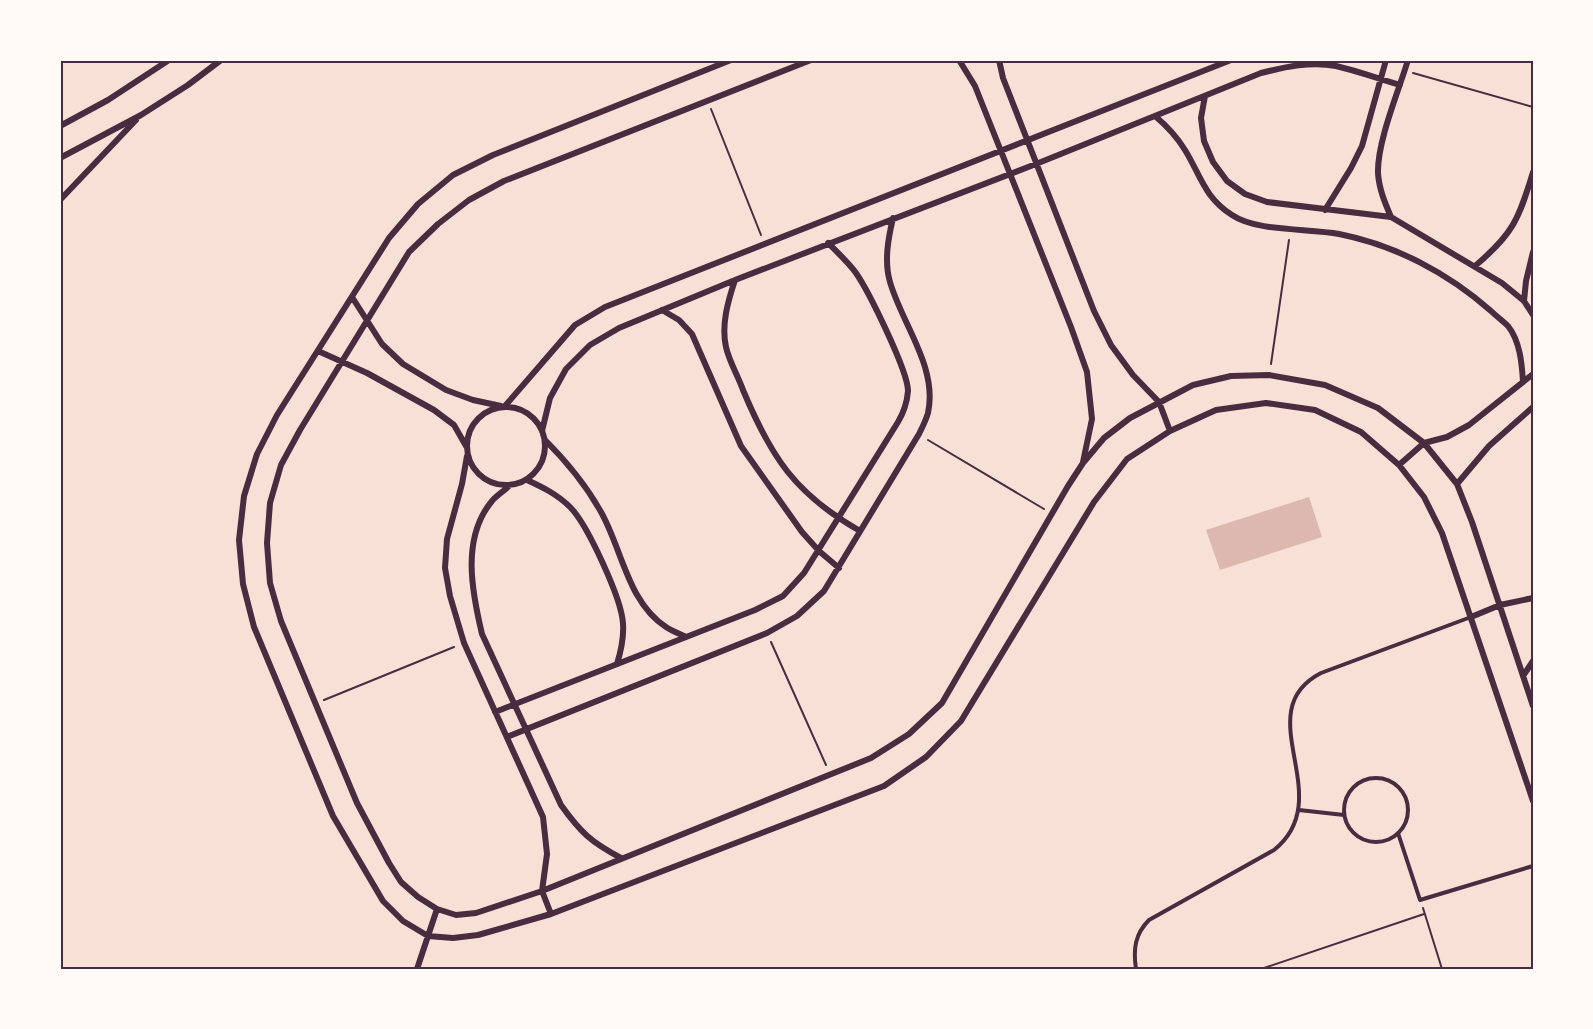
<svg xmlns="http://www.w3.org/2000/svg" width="1593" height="1029" font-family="'Alegreya Sans',sans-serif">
  <rect width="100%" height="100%" fill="#f7e1d7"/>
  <path fill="#dcb8b0" d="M1309,497L1322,537L1220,570L1206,530Z"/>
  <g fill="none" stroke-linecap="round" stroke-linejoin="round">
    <path stroke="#4a2c40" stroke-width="2" d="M1413,73L1533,107
      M711,109L761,235
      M1271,364L1289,240
      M928,440L1044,509
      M771,642L826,765
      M324,700L454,647
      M1423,908L1442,969
      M1261,969L1424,914"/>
    <path stroke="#4a2c40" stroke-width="4" d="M1344 810a32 32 0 1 1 64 0a32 32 0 1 1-64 0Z
      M1299,810L1344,815
      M1398,833L1420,900L1533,866
      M1136,969C1133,949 1135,934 1149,920L1274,850C1340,797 1246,712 1321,673L1471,617"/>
    <path stroke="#4a2c40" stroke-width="6" d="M731,60L493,155L453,175L418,204L389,238L277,415L257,454L244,496L239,540L243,584L254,627L333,816L383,901L403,921L428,936L453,938L478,935L551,914L884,786L926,757L961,721L1094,502L1127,459L1170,431L1216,410L1266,403L1315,410L1361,432L1399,465L1424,497L1442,533L1533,801
      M811,60L504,181L469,200L438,224L409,252L300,430L281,465L270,503L267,543L270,583L281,621L357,803L389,863L401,882L418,897L437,909L456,915L476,913L542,891L871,758L909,734L942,703L1068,486L1083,463L1104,438L1130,418L1193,385L1231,376L1269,375L1325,385L1378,408L1424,443L1457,484L1472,522L1533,706
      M959,60L975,86L1071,327L1087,372L1092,419L1083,462
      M999,60L1003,78L1094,311L1111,345L1133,375L1159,402L1170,431
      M1205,96L1201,118L1204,141L1213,162L1227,181L1245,194L1267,202L1391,217L1502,283L1524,301L1533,315
      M1155,116C1167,126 1177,137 1185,150C1201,176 1204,197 1232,215C1257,232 1308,228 1339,234C1395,245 1448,273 1491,311C1496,316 1503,321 1508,326C1520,341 1522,364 1523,382
      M60,126L108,100L169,60
      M60,158L141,115L188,85L221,60
      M60,200L136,120
      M1325,210L1351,168L1362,146L1386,60
      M1391,217C1385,203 1379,189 1378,173C1377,142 1399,90 1408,60
      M1475,266C1513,234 1519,219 1533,172
      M735,280C728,301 721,325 726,347C729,361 738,376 743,390C771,457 795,494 860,531
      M352,297L382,344L403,364L446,390L473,400L501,406
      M1524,301L1526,281L1533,252
      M662,310L679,320L692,334L741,446L802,532L819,551L839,568
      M318,351L367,373L434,410L454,425L466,446
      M505,406L575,325L605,307L1231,60
      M467 446a39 39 0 1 1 78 0a39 39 0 1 1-78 0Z
      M542,431L550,398L566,369L590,345L619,328L735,280L1036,164L1261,73C1285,67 1311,61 1336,66C1358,71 1379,79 1400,85
      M545,440C567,462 586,485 601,512C622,549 628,603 666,627C672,631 680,634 686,637
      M467,456L462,484L447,539L445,568L450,596L464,643L543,817L547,854L542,891L551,914
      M1399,465L1424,443L1447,437L1469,425L1533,374
      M527,480C542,487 557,494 570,507C587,524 622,599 623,624C624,638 621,651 617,664
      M1457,484L1489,446L1533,407
      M509,486C504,491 496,496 492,501C461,538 472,592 482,634L561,805C581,833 591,842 621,858
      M1471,617L1500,605L1533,598
      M1523,676L1533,661
      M495,712L755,610L783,596L804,573L898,422C904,412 907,403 908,391C908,371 869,292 856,273C848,262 838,253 828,243
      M507,737L767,633L797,616L824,591L919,434C922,428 926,420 928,413C938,367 902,324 890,282C884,262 888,239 893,218
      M417,969L437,909"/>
  </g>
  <rect width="1593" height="1029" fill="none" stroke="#fffaf5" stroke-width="123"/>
  <rect x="62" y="62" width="1470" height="906" fill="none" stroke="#4a2c40" stroke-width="2"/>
</svg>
